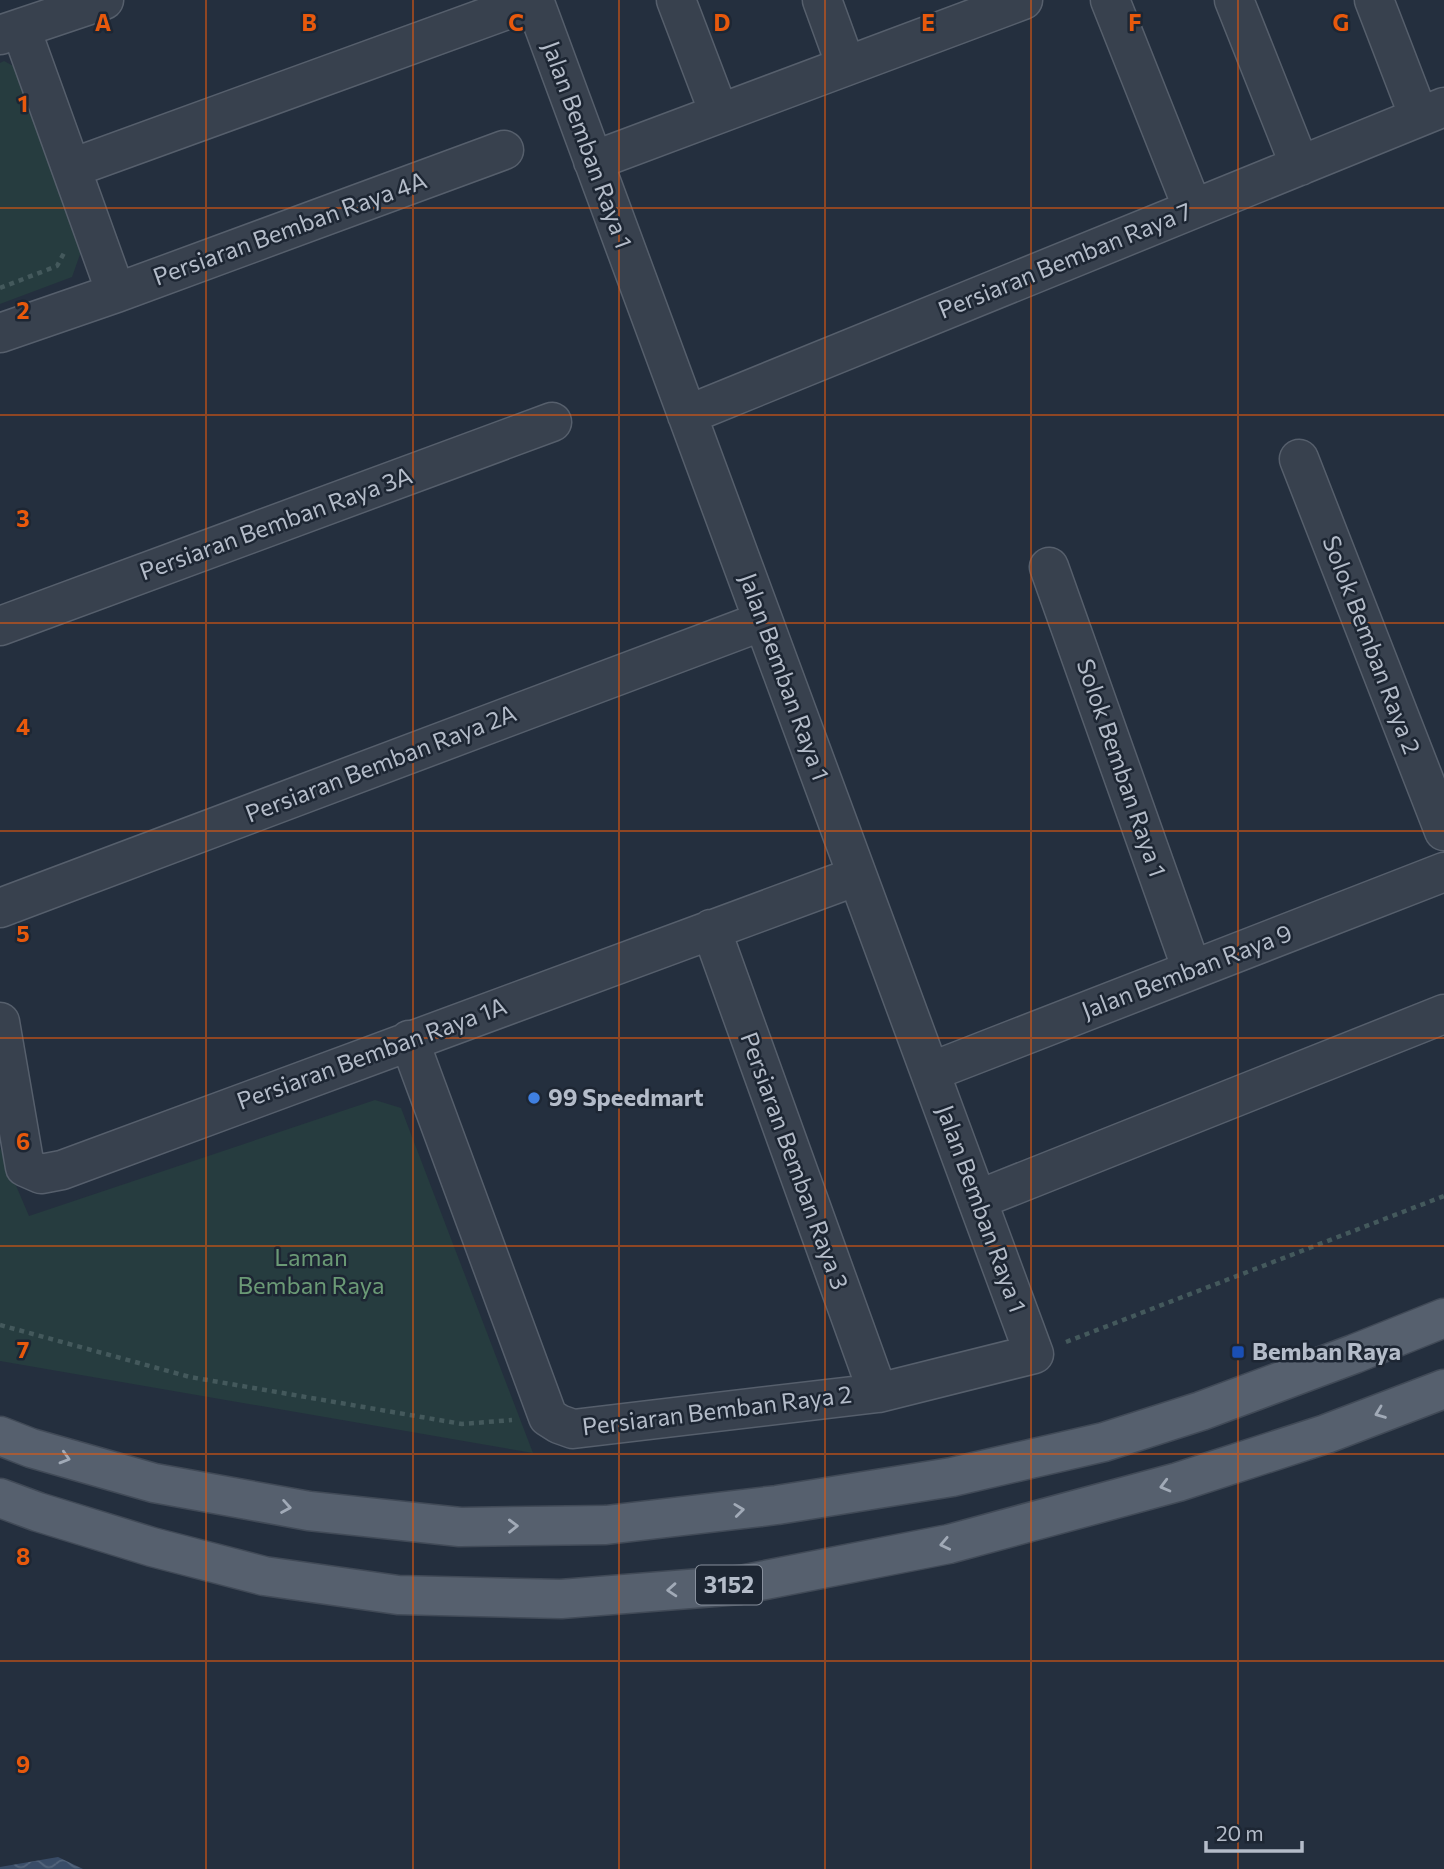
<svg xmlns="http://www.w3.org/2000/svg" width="1444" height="1869" font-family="Commissioner,sans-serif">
  <defs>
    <pattern id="water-waves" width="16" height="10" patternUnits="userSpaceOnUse" patternTransform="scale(1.75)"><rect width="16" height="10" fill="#394c67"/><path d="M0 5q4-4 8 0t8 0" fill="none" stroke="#53647b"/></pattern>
  </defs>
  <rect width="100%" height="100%" fill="#242f3e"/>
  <path fill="#263c3f" d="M4,61L23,71L83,246L72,277L0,304V63Z
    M375,1100L401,1108L533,1453L0,1361V1148L29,1216Z"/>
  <path fill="url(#water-waves)" d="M58,1857L83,1869H0V1867Z"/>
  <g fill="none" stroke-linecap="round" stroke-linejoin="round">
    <g stroke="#565f6c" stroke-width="41">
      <path id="minor" d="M676,0L719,113
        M822,0L846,66
        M1110,0L1193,209
        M1234,0L1300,166
        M1374,0L1419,117
        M21,29L116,293
        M0,35L104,0
        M593,161L1023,0
        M72,168L534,0L1034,1354L878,1393L573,1429L559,1424L548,1417L409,1040
        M0,333L116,293L504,150
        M687,415L1444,107
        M1299,459L1444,831
        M1049,567L1192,970
        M0,626L552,422
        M0,908L763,621
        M711,929L878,1393
        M0,1022L25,1167L41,1174L62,1170L857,876
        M930,1072L1444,872
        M977,1200L1444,1014"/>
    </g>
    <g stroke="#414a57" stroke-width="41">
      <path id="major" d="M0,1436L31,1448L154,1483L309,1511L460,1527L606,1525L777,1505L952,1477L1104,1442L1201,1411L1354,1354L1444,1318
        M0,1498L38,1512L152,1547L264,1576L398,1595L561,1599L740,1585L949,1544L1178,1482L1326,1434L1444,1389"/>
    </g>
    <path stroke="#44595c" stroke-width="4.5" stroke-dasharray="5 5" stroke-linecap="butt" d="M0,288L57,266L64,253
      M0,1325L190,1377L462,1424L512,1420
      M1066,1342L1444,1196"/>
    <use href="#minor" stroke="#38414e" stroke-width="38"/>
    <use href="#major" stroke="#56606e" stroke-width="38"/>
  </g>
  <defs><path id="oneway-chevron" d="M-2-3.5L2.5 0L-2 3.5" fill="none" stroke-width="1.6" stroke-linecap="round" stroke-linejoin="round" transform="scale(1.75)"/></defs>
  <g stroke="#a1aab7">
    <use href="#oneway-chevron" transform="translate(1380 1413) rotate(159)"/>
    <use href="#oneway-chevron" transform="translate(65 1458) rotate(16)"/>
    <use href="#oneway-chevron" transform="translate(1165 1486) rotate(165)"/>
    <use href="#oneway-chevron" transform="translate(286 1507) rotate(10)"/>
    <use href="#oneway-chevron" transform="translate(739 1510) rotate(-7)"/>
    <use href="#oneway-chevron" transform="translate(513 1526) rotate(-1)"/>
    <use href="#oneway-chevron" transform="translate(945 1544) rotate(168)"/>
    <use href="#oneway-chevron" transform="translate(672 1590) rotate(176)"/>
  </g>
  <path fill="none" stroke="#e8590c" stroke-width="2" stroke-opacity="0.55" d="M206,0V1869M413,0V1869M619,0V1869M825,0V1869M1031,0V1869M1238,0V1869M0,208H1444M0,415H1444M0,623H1444M0,831H1444M0,1038H1444M0,1246H1444M0,1454H1444M0,1661H1444"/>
  <circle fill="#3f7fe0" stroke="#1d2633" stroke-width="2.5" cx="534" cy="1098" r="7"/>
  <rect fill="#1a4fb4" stroke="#1d2633" stroke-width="2.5" x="1231" y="1345" width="14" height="14" rx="3.5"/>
  <g text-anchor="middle" stroke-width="5" stroke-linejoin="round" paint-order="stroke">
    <rect fill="#1d2633" stroke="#878f9c" stroke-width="2" x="696" y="1565.5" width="66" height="39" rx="5"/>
    <g font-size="23" font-weight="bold" fill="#b4bcc9">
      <text x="729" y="1593">3152</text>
    </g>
    <g font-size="24" fill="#b4bcc9" stroke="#1d2633">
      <text transform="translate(587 145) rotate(70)" y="8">Jalan Bemban Raya 1</text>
      <text transform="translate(290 229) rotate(-20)" y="8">Persiaran Bemban Raya 4A</text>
      <text transform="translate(1065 261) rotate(-22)" y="8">Persiaran Bemban Raya 7</text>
      <text transform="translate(276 524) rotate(-20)" y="8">Persiaran Bemban Raya 3A</text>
      <text transform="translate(1371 645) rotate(69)" y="8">Solok Bemban Raya 2</text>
      <text transform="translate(784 677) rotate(70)" y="8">Jalan Bemban Raya 1</text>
      <text transform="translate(381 764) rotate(-21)" y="8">Persiaran Bemban Raya 2A</text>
      <text transform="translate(1121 768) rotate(71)" y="8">Solok Bemban Raya 1</text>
      <text transform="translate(1187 972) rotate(-21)" y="8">Jalan Bemban Raya 9</text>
      <text transform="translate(372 1054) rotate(-20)" y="8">Persiaran Bemban Raya 1A</text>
      <text transform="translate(794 1161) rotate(70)" y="8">Persiaran Bemban Raya 3</text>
      <text transform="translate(981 1209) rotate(70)" y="8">Jalan Bemban Raya 1</text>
      <text transform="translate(717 1411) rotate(-7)" y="8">Persiaran Bemban Raya 2</text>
    </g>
    <g font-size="24" font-weight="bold" fill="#b4bcc9" stroke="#1d2633" text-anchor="start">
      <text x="548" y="1106">99 Speedmart</text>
      <text x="1252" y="1360">Bemban Raya</text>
    </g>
    <g font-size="24" fill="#6b9a76" stroke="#1d2633">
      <text x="311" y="1266">Laman<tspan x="311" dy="28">Bemban Raya</tspan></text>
    </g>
  </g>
  <g font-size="23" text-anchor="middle" font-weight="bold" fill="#e8590c" stroke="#1d2633" stroke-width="5" stroke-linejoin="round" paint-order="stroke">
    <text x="103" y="31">A</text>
    <text x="309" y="31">B</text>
    <text x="516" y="31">C</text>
    <text x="722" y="31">D</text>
    <text x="928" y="31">E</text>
    <text x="1135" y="31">F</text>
    <text x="1341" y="31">G</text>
    <text x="23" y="112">1</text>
    <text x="23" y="319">2</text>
    <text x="23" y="527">3</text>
    <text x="23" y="735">4</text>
    <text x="23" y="942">5</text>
    <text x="23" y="1150">6</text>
    <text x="23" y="1358">7</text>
    <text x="23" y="1565">8</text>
    <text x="23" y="1773">9</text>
  </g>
  <path d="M1206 1841v10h96v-10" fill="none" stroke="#b4bcc9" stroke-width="3.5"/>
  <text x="1216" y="1841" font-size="21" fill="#b4bcc9" stroke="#1d2633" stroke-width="5" paint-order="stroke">20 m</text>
</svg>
